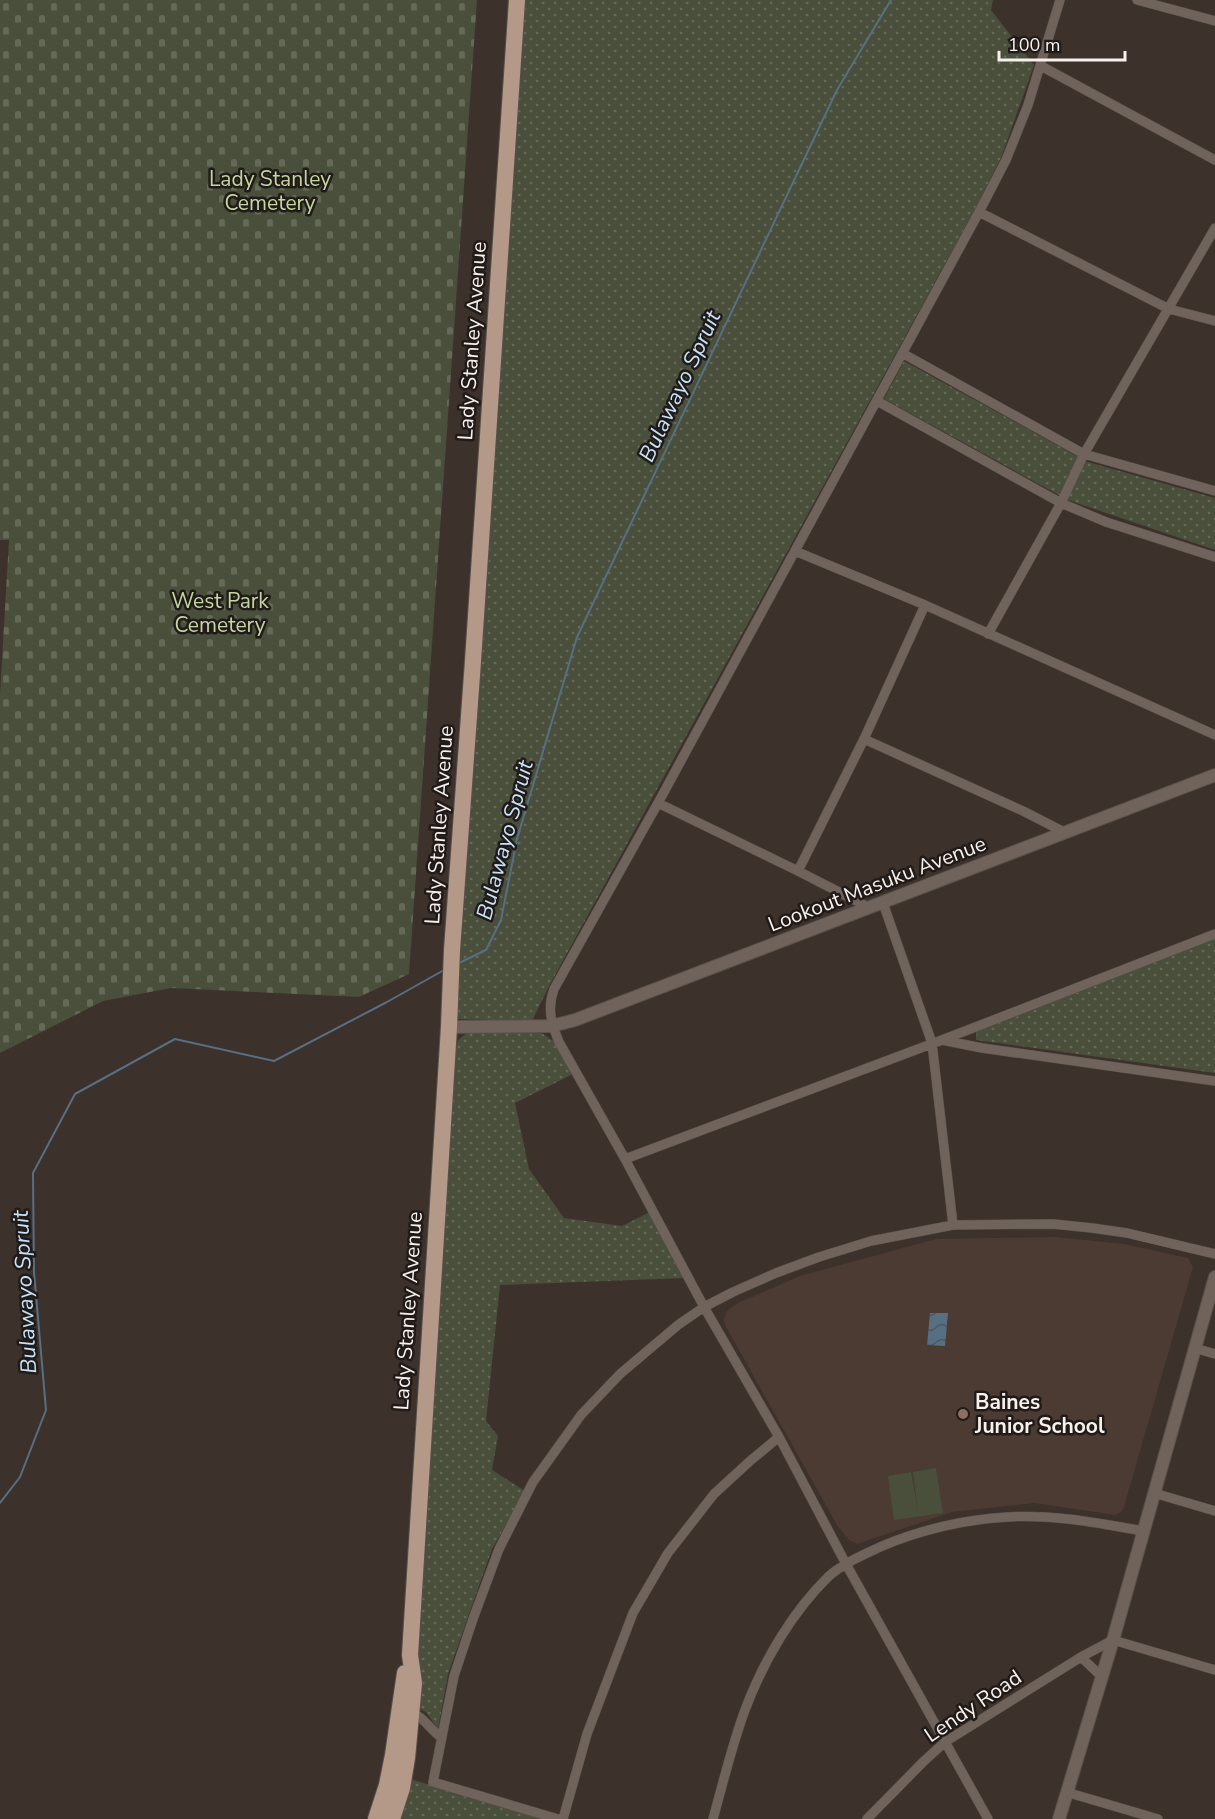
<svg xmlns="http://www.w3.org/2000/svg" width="1215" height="1819" font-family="'Nunito Sans',sans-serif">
  <defs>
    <pattern id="green-dots" width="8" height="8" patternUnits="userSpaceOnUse" patternTransform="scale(1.5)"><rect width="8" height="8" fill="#494f3b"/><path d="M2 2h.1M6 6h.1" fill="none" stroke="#646958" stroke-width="1.8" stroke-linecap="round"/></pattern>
    <pattern id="cemetery-stones" width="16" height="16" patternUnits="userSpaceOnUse" patternTransform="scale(1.5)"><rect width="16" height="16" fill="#494f3b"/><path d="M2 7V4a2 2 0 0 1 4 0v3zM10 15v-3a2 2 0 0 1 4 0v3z" fill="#646958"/></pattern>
    <pattern id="water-waves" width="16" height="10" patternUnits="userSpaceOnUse" patternTransform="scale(1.5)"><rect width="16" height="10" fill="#576f83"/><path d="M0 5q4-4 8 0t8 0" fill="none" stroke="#4f585f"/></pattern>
  </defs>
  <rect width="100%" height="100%" fill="#3d312b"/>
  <path fill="#4c3b32" d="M1055,1237L1124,1244L1188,1258L1193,1267L1123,1510L1116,1515L1034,1503L952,1512L857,1544L848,1539L837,1525L725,1325L724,1319L727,1311L738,1303L800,1276L936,1239Z"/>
  <path fill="url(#green-dots)" d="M525,0H993L991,10L1034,65L1001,158L975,209L548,988L532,1021L456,1019Z
    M904,361L1088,462L1215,498V550L1068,500L884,399Z
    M1215,939V1073L976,1040V1032Z
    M540,1032L555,1042L573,1074L515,1103L529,1169L564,1218L622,1226L650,1212L685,1278L500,1285L486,1421L498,1436L492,1470L525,1491L492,1549L448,1674L438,1729L426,1712L418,1708L415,1650L454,1056L458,1040L467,1033Z
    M410,1779L548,1819H396Z"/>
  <path fill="url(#cemetery-stones)" d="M0,0H477L409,974L359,997L171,988L103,1001L0,1053V694L9,540H0Z"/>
  <path fill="#494f3b" d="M936,1468L943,1513L894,1520L888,1476L911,1472L918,1511L913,1472Z"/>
  <path fill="url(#water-waves)" d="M930,1313H948L945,1346L927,1345Z"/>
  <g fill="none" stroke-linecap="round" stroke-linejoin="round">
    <path stroke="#576f83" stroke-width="2" d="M457,964L486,950L501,920L517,839L577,637L837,90L891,0
      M0,1503L20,1477L46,1410L34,1272L33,1173L75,1094L175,1039L274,1061L387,1002L444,970"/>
    <g stroke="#5b504a" stroke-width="10">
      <path id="minor" d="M1137,0L1215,21
        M1041,66L1215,160
        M979,212L1169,309L1215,321
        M902,353L1084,454L1215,491
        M877,401L1061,503L1106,522L1215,557
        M795,551L925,605L1215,735
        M988,634L1061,503L1084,454L1215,228
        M864,739L1023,811L1066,833
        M658,803L798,871L870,908
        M798,871L864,739L925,605
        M883,903L932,1043L953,1225
        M942,1040L982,1048L1215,1081
        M625,1159L942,1040L1215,934
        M1194,1348L1215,1354
        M1154,1493L1215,1511
        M1081,1657L1102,1677
        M409,1712C423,1715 429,1729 441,1737
        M1066,1792L1158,1819
        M558,1819L433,1782L454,1676L473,1619L499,1549L533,1482L581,1415L620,1374L678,1325L704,1307L733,1292L776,1273L819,1257L871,1241L953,1225L1053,1224L1092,1228L1127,1233L1215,1254
        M563,1819L587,1734L633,1613L668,1553L714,1494L750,1461L779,1437
        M713,1819C723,1783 732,1745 745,1710C763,1662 792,1612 829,1576C844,1563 863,1555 880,1547C919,1530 966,1519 1008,1517C1053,1514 1099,1523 1143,1531
        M867,1819L923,1762L945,1742L1081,1657L1113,1640L1215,1670
        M988,1819L846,1564L779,1437L704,1307L625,1159L559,1042C551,1023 547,1008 554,989L658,803L979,212L1006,160L1028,105L1060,0"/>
    </g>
    <g stroke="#5b504a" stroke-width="14">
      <path id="tertiary" d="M449,1027L552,1026L575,1020L1215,775
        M1059,1819L1113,1640L1215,1277"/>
    </g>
    <g stroke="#5b504a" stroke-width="18">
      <path id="trunk" d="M376,1819L387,1785L393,1755L405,1673
        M392,1819L402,1788L407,1758L414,1683L410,1655L449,1027L452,950L473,661L517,0"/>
    </g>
    <use href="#minor" stroke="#6f635c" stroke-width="9"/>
    <use href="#tertiary" stroke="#6f635c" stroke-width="12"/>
    <use href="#trunk" stroke="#b49989" stroke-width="16"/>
  </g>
  <circle fill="#8d6e63" stroke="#201b18" stroke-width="2" cx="963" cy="1414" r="6"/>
  <g text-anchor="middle" stroke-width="5" stroke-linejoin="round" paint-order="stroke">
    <g font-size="21" fill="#c4d5a1" stroke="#201b18">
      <text x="270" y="186">Lady Stanley<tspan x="270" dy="24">Cemetery</tspan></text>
      <text x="220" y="608">West Park<tspan x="220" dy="24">Cemetery</tspan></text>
    </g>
    <g font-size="21" fill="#f8f0ec" stroke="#201b18">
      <text transform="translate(472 341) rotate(-86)" y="7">Lady Stanley Avenue</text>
      <text transform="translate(439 825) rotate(-86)" y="7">Lady Stanley Avenue</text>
      <text transform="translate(877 884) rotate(-21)" y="7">Lookout Masuku Avenue</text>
      <text transform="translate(408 1311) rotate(-86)" y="7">Lady Stanley Avenue</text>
      <text transform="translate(973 1706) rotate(-34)" y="7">Lendy Road</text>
    </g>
    <g font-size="21" font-weight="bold" fill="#f8f0ec" stroke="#201b18" text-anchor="start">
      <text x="975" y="1409">Baines<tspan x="975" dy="24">Junior School</tspan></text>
    </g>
    <g font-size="22" font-style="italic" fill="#c6e2f9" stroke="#201b18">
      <text transform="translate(679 386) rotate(-65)" y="8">Bulawayo Spruit</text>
      <text transform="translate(504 840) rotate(-75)" y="8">Bulawayo Spruit</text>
      <text transform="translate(24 1292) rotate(-93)" y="8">Bulawayo Spruit</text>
    </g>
  </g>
  <path d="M999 51v9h126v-9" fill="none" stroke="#f8f0ec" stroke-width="3"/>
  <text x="1008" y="51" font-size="18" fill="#f8f0ec" stroke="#201b18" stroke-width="4.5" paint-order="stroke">100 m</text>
</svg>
